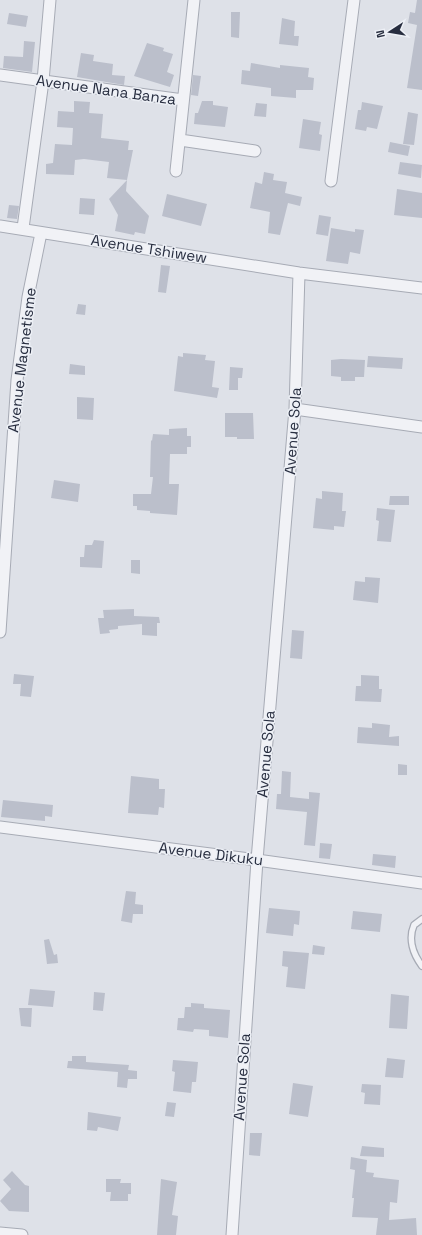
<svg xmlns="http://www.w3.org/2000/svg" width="422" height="1235" font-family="'Space Grotesk',sans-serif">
  <rect width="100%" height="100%" fill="#dee1e8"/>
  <path fill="#bbbfcb" d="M417,0H422V90L407,88L417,25L408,23L410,12L415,13Z
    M231,12H240L239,38L231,37Z
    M9,13L28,16L26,27L7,24Z
    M282,18L295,21L294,36H299L298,46L279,44Z
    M24,41L35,42L32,72L3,68L4,56L23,57Z
    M147,43L164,48L163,51L173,54L167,72L174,75L170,87L134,76Z
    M81,53L94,55L93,61L113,64L112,75L125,76L124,85L77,77Z
    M251,63L280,68V65L309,68L308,77L314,78L313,90H296V98L271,96V88L241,84L242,70L250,71Z
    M193,75L201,76L198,96L191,95Z
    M74,101L90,102L89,113L103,114L101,138L129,141L128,150H133L127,180L107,178L109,162L84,159L75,160L74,175L46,174V164L53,163L55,144L72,145L73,128L57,127L58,111L74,112Z
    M202,101H213V105L228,107L225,127L194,124L195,113H198Z
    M362,102L383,106L377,129L367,127L366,131L355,129L358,110H361Z
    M256,103L267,104L266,117L254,116Z
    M408,112L418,114L414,145L403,144Z
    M303,119L321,122L319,134L322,135L320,151L299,148Z
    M390,142L410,146L408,156L388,152Z
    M400,162L422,165L421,178L398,174Z
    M264,172L274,174L273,180L287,182L285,193L302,197L300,206L288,203L280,235L268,233L270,212L250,208L255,182L262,184Z
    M127,180L126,191L149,216L145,234L135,232L134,235L115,231L118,215L109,199Z
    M397,189L422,193V218L394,215Z
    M167,194L207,204L201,226L162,216Z
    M80,198L95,199L94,215L79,214Z
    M9,205L19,206L17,219L7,218Z
    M319,215L331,217L328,236L316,234Z
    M331,228L355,232V229L364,230L360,254L350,252L348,264L326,261Z
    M161,265L170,266L166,293L158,292Z
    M78,304L86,305L85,315L76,314Z
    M183,353L206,355L205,360L215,361L212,387L219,388L217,398L174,391L178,356L183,357Z
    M368,356L403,358L402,369L367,367Z
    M341,359L365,360L364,377H355V381H341V377L331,376V360Z
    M70,364L85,366V375L69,374Z
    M230,367L243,368L242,378H238V390H229Z
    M77,397L94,398L93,420L77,419Z
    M225,413H253L254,439H237V437H225Z
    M187,428V436H191V447H187V454H170L169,484H179L177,515L150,513V511L137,510V506H133V494H151L153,477H150L151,440L152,441L153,434L169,435V429Z
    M54,480L80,484L78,502L51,498Z
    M322,491L343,493L342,511H346L344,527L334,526V530L313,528L316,498L322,499Z
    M390,496H409V505H389Z
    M377,508L395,510L391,542L377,541L379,521L376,520Z
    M94,540L104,541L102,568L80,567V557H84L85,545H92Z
    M131,560H140V574L131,573Z
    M365,577L380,578L378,603L353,600L355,581L365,582Z
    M134,609V616L159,617L160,623H157V636L142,635V624L118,626V629L109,630L110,633L100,634L98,618H104L103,610Z
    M292,630L304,631L302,659L290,658Z
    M14,674L34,676L31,697L20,696L21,684H13Z
    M361,675L379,676V689H382L381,702L355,701L356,686H361Z
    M372,723L390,725L389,737L399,736V746L357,743L358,727L372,728Z
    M398,764L407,765V775H398Z
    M282,771L291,772L290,797L309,799V792L320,793L315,846L304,845L307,812L276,809L277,794H281Z
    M131,776L159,779V789H165L164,808L159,807L158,815L128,813Z
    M3,800L53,805L52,817L45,816V821L1,817Z
    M320,843L332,844L330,859L319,858Z
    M373,854L396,856L395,868L372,865Z
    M126,891L136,892L135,904L143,905V914H133L132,923L121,921Z
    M269,908L300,911L299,925L294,924L293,936L266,933Z
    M353,911L382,914L380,932L351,929Z
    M49,939L54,955L57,954L58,963L47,964L44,940Z
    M313,945L325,947L324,955L312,954Z
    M283,951L309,953L305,989L286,987L288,967L282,966Z
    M30,989L55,991L53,1007L28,1005Z
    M94,992L105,993L103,1011L93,1010Z
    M391,994L409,996L407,1029L389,1028Z
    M191,1003L204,1004V1008L230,1010L228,1038L209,1036V1030L194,1029L193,1032L177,1030L178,1018H184L185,1007H191Z
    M19,1008H32L31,1027L21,1026Z
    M72,1056H86V1062L129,1065L128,1070L137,1071V1079H128L127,1088L117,1087L118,1072L67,1068L68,1061H72Z
    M387,1058L405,1060L403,1078L385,1077Z
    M173,1060L198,1062L196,1082H192L191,1093L173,1091L175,1072L172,1071Z
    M293,1083L313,1086L308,1117L289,1114Z
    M362,1084L381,1085L380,1105L364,1104L365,1093L361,1092Z
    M167,1102L176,1103L174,1117L165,1116Z
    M88,1112L121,1117L118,1131L98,1127L97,1131L87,1130Z
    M250,1133H262L260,1156L249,1155Z
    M362,1146L384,1148V1157L360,1156Z
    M351,1157L367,1160L366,1172L374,1173L373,1177L399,1180L397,1203L390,1202L389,1220L416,1218L417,1235H376L378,1218L352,1217L354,1198H352L355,1170L350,1169Z
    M12,1171L25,1185L29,1186V1212L9,1211L0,1201L11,1189L3,1180Z
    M106,1179H121L120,1183H131V1194H128V1201H110L111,1192H106Z
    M161,1179L177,1182L172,1215L178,1216L176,1235H157Z"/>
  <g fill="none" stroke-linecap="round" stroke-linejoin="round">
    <g stroke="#a7abb5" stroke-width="8">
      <path id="service" d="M422,919L414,925C408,939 413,954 422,966"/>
    </g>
    <g stroke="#a7abb5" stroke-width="13">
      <path id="minor" d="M0,75L183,100
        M180,140L255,151
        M176,171L194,0
        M331,181L354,0
        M0,226L299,273L422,288
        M23,228L43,81L50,0
        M295,409L422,427
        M0,632L17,380L28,297L41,233
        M0,827L257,860L422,883
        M0,1233L22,1235
        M232,1235L257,860L295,409L299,273"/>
    </g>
    <use href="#service" stroke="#f1f2f6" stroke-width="5.5"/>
    <use href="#minor" stroke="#f1f2f6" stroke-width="11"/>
  </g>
  <g text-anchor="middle" stroke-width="3" stroke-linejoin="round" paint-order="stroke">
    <g font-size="15" fill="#272d3f" stroke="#edf0f6">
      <text transform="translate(106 90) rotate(8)" y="5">Avenue Nana Banza</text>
      <text transform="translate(149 249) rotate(9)" y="5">Avenue Tshiwew</text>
      <text transform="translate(22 360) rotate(-83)" y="5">Avenue Magnetisme</text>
      <text transform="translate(293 431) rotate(-86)" y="5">Avenue Sola</text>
      <text transform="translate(266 754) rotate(-85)" y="5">Avenue Sola</text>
      <text transform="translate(211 854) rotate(7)" y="5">Avenue Dikuku</text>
      <text transform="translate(242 1077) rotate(-86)" y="5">Avenue Sola</text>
    </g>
  </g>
  <g transform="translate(390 32) rotate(258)" stroke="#edf0f6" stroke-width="3" paint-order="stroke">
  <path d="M0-3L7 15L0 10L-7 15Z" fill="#272d3f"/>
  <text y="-6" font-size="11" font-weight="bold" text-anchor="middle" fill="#272d3f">N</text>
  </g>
</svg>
